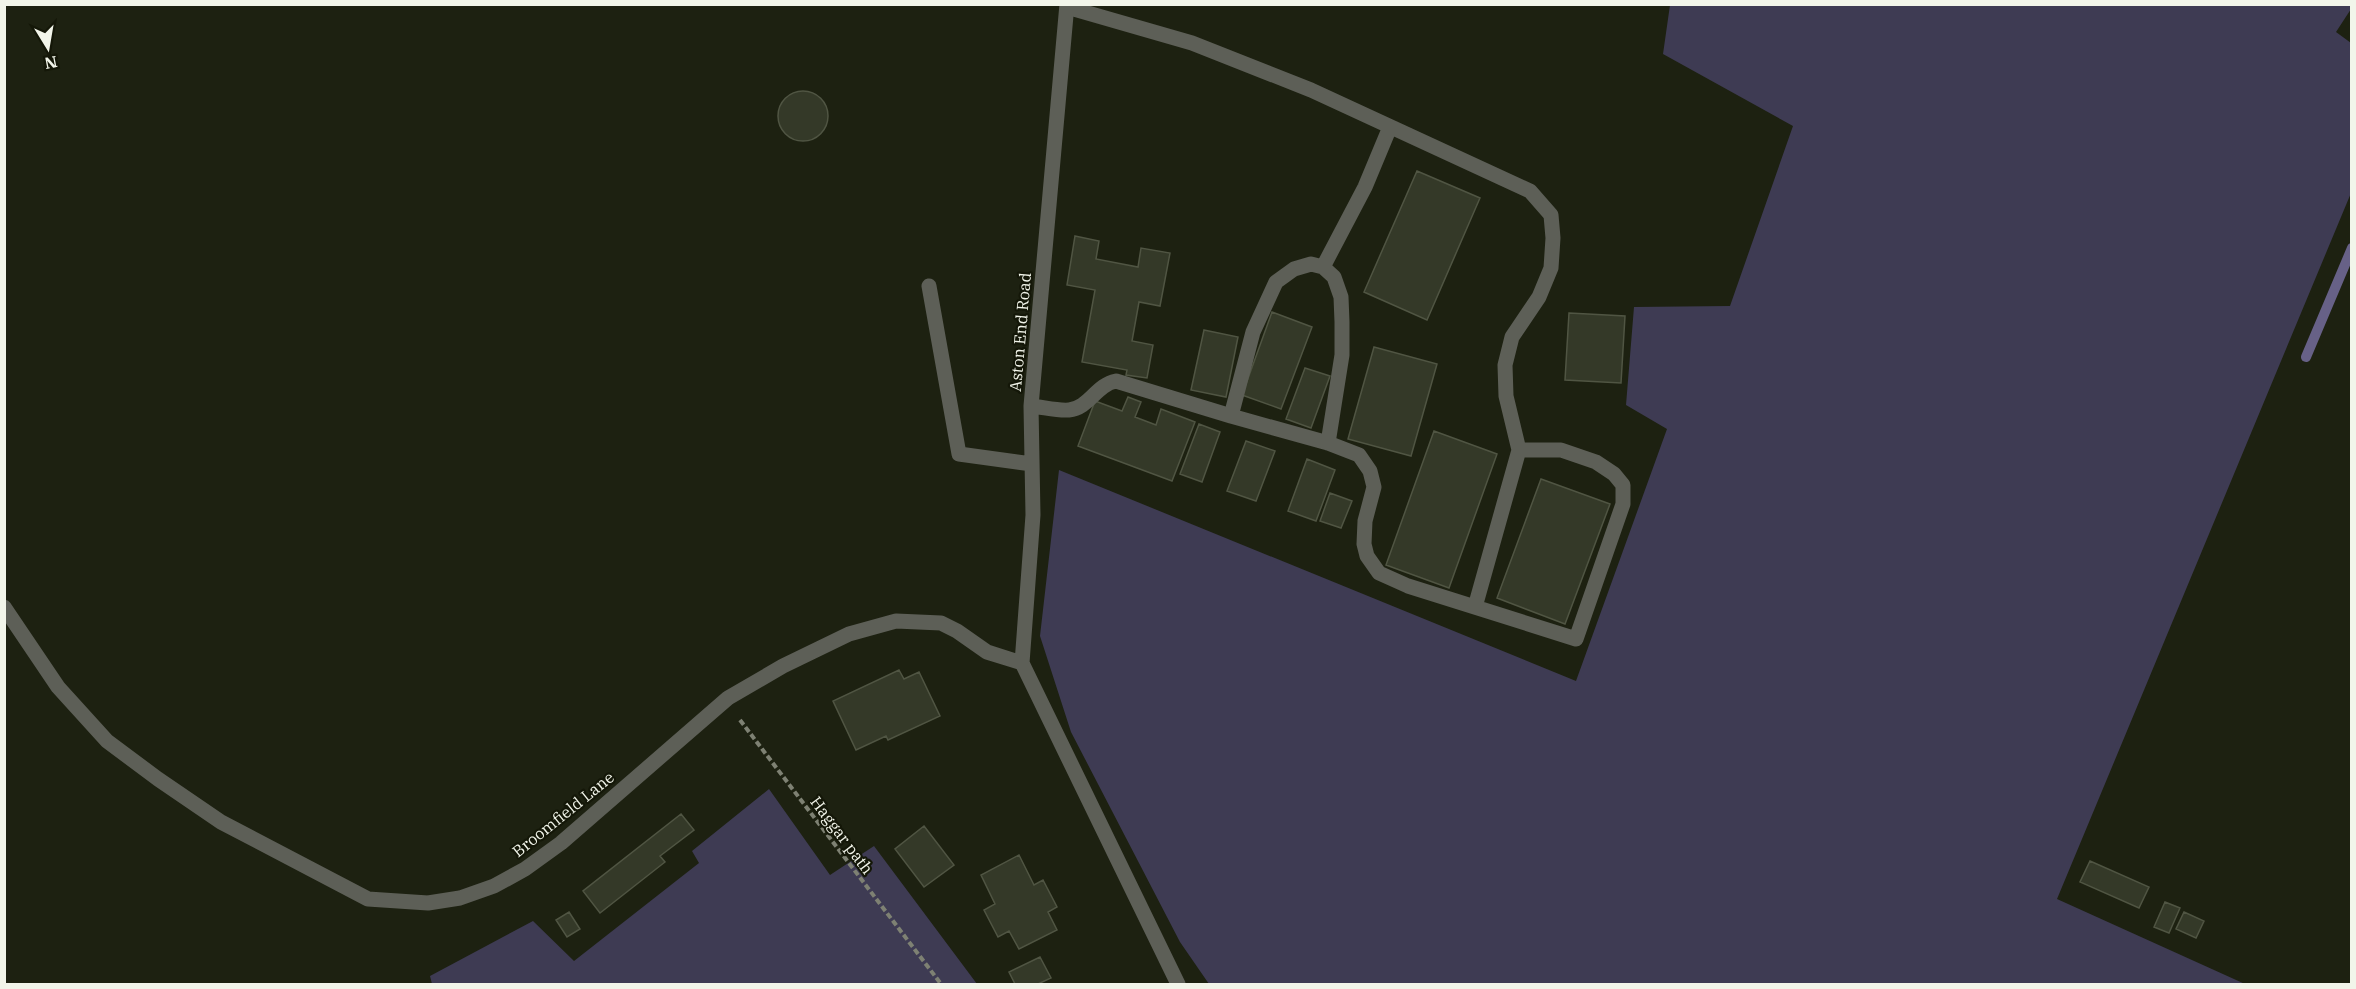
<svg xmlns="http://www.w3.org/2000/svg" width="2356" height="989" font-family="'IBM Plex Serif',serif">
  <rect width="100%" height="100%" fill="#1d2111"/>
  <path fill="#3e3b53" d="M1670,5H2351V9L2336,32L2351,43V193L2057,899L2245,984H1209L1180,942L1071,732L1040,636L1059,470L1576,681L1667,429L1626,405L1634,307L1730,306L1793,126L1663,54Z
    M769,789L830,875L874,846L977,984H432L430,976L533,921L574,961L699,863L692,851Z"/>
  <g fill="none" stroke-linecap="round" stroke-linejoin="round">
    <path stroke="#676187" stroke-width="10" d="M2306,357L2352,248"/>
  </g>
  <path fill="#343928" stroke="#505543" stroke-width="1.5" d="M778 116a25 25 0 1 1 50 0a25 25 0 1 1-50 0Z
    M1417,171L1480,198L1427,320L1364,292Z
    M1075,236L1099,241L1096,259L1138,267L1141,248L1170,253L1160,306L1139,302L1132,341L1153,345L1147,378L1126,375L1127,370L1082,362L1095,290L1067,285Z
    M1272,312L1312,327L1281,409L1242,395Z
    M1569,313L1625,316L1621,383L1565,380Z
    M1204,330L1238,337L1226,397L1191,390Z
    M1374,347L1437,364L1411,456L1348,439Z
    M1305,368L1330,376L1311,428L1286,419Z
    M1128,397L1141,402L1135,417L1156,425L1161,409L1195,422L1172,481L1078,446L1095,401L1122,411Z
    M1199,424L1220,432L1202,482L1180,474Z
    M1434,431L1497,454L1449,588L1386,565Z
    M1246,441L1275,451L1256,501L1227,491Z
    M1307,459L1335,470L1316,521L1288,511Z
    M1541,479L1610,504L1565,624L1497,598Z
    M1330,493L1352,501L1341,528L1320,521Z
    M899,670L904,679L919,672L940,716L888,740L886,736L856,750L833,701Z
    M681,814L694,830L660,856L665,862L600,913L583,891Z
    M924,826L954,865L924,887L895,849Z
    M1019,855L1034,885L1043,880L1057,907L1048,912L1057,930L1019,949L1009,931L998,937L984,910L995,904L981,875Z
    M2090,861L2149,887L2139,908L2080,882Z
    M2165,902L2180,908L2169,933L2154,927Z
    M569,912L580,929L567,937L556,920Z
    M2184,912L2204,921L2196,938L2176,929Z
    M1040,957L1051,978L1038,984H1015L1009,972Z"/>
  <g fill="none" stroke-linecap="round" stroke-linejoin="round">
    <path stroke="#7e8173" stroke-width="4" stroke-dasharray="6 3" stroke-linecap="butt" d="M740,720L941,984"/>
    <path stroke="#5d5f57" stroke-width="15" d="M1067,7L1192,43L1311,90L1530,191L1551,215L1553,238L1551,268L1539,297L1512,337L1505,365L1506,396L1519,450L1475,607
      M1323,267L1365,187L1390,127
      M929,286L959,454L1032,464
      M1031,406C1043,407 1057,411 1069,410C1089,408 1096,385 1116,381L1231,416L1328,443L1359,455L1370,471L1374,487L1365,521L1364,544L1367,556L1379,573L1408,586L1576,639L1623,504V485L1614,474L1596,462L1561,450H1519
      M1231,416L1253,332L1276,282L1294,269L1311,264L1323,267L1334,277L1341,297L1342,322V355L1328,443
      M4,607L58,687L107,741L158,779L221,822L368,899L428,903L460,898L494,886L525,869L561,843L728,698L783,666L849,634L896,621L941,623L957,631L987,652L1022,663
      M1022,663L1033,515L1031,406L1067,4
      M1022,663L1178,984"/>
  </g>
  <g text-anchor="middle" stroke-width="4.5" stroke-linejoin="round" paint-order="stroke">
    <g font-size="16" fill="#f2f5ea" stroke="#141708">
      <text transform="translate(1020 332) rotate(-85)" y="6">Aston End Road</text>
      <text transform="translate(563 814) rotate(-39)" y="6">Broomfield Lane</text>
      <text transform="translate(842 835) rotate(53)" y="6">Haggar path</text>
    </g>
  </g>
  <rect width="2356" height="989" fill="none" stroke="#f2f5ea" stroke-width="12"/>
  <g transform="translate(48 48) rotate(169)" stroke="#141708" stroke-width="4.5" paint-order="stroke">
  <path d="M0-4.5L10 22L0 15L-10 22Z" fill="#f2f5ea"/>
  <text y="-9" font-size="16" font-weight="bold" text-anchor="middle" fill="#f2f5ea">N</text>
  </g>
</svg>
